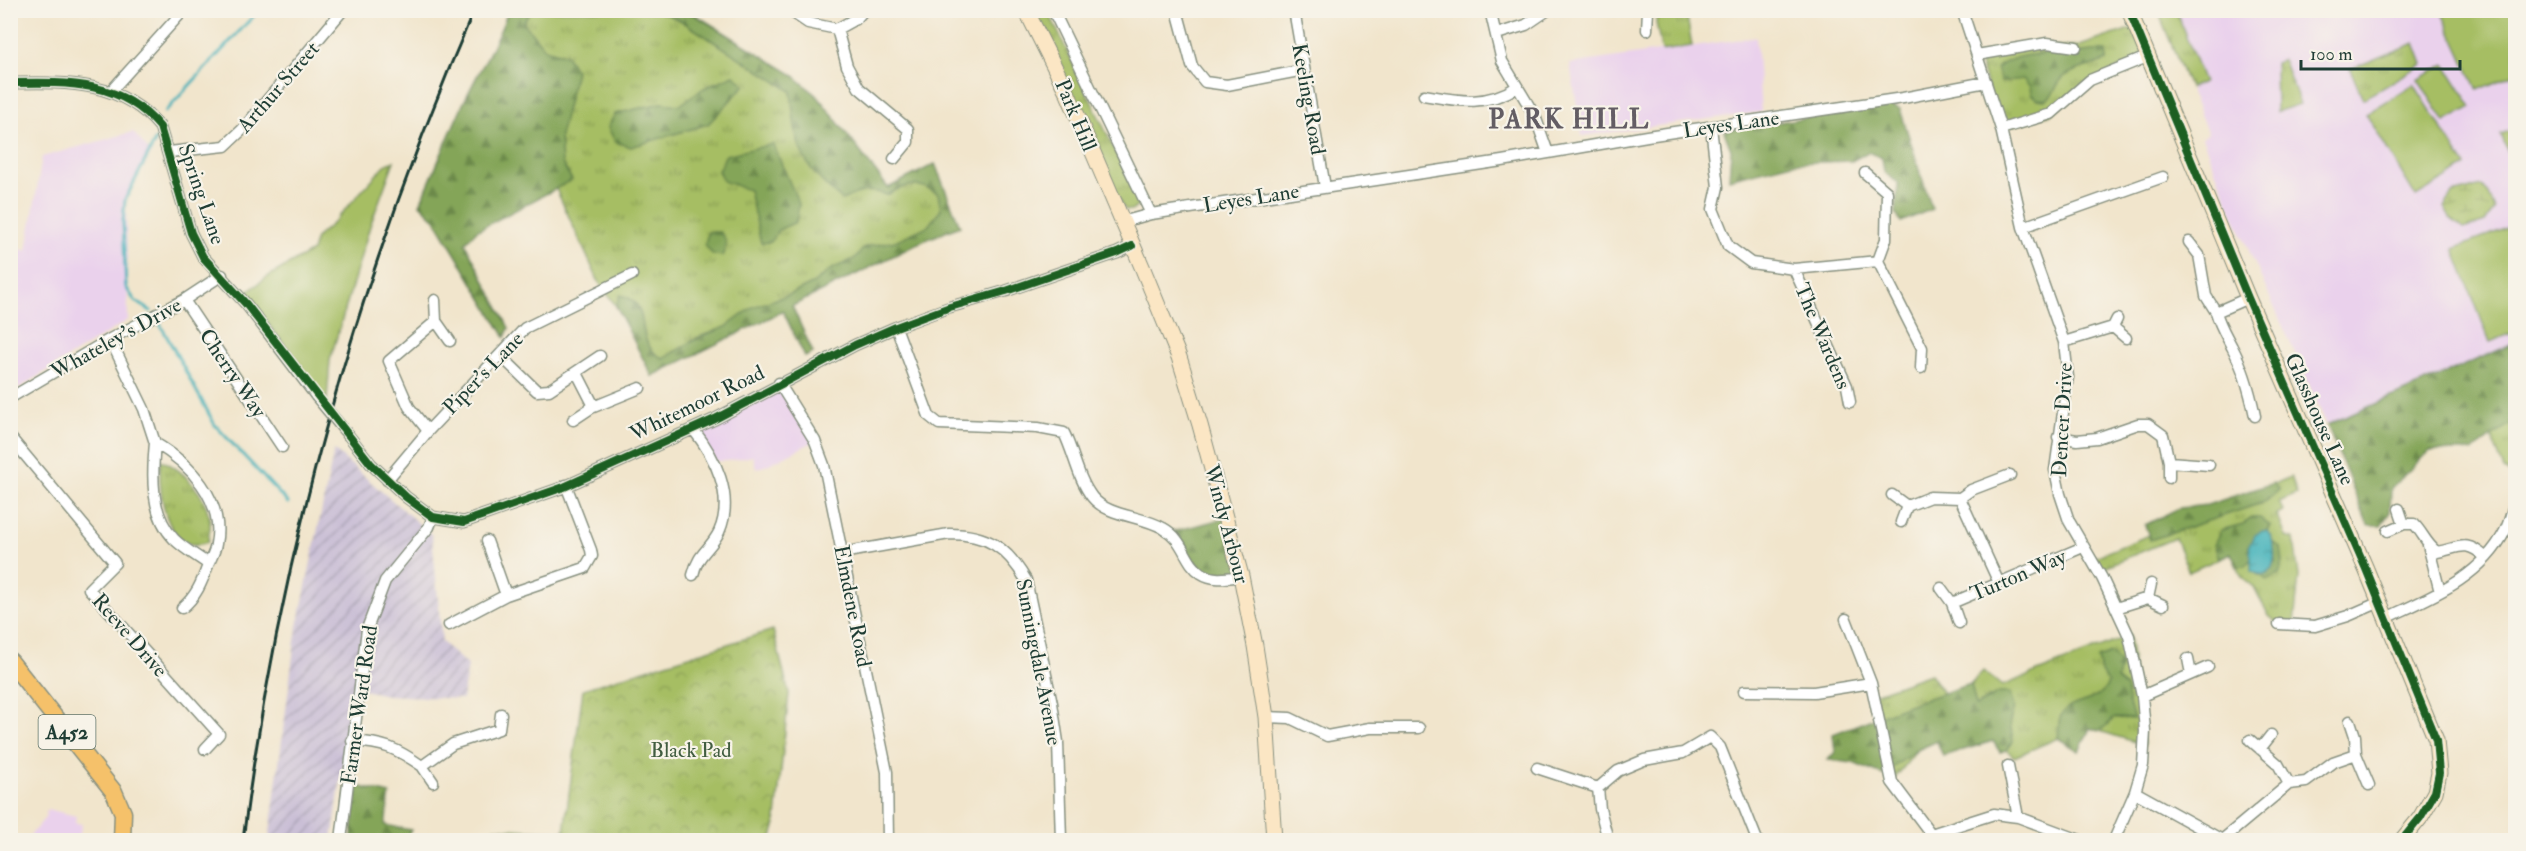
<svg xmlns="http://www.w3.org/2000/svg" width="2526" height="851" font-family="'IM FELL Double Pica',serif">
  <defs>
    <pattern id="industrial-furrows" width="10" height="10" patternUnits="userSpaceOnUse" patternTransform="scale(1.5)"><rect width="10" height="10" fill="#cabfd6"/><path d="M-1 1l2-2M0 10L10 0M9 11l2-2" fill="none" stroke="#a39cae"/></pattern>
    <pattern id="grass-tufts" width="24" height="20" patternUnits="userSpaceOnUse" patternTransform="scale(1.5)"><rect width="24" height="20" fill="#a6be63"/><path d="M3 7l-1-3M5 7V3M7 7l1-3M15 17l-1-3M17 17v-4M19 17l1-3" fill="none" stroke="#879c52"/></pattern>
    <pattern id="forest-firs" width="22" height="20" patternUnits="userSpaceOnUse" patternTransform="scale(1.5)"><rect width="22" height="20" fill="#84a559"/><path d="M5 1l3.5 6h-7zM16 11l3.5 6h-7z" fill="#6b884a"/></pattern>
    <pattern id="wetland-marsh" width="20" height="14" patternUnits="userSpaceOnUse" patternTransform="scale(1.5)"><rect width="20" height="14" fill="#a6be63"/><path d="M1 5h8M5 5V1M11 12h8M15 12V8" fill="none" stroke="#879c52"/></pattern>
    <pattern id="park-crowns" width="20" height="18" patternUnits="userSpaceOnUse" patternTransform="scale(1.5)"><rect width="20" height="18" fill="#a6be63"/><path d="M2 6a3 3 0 1 1 6 0M12 15a3 3 0 1 1 6 0" fill="none" stroke="#879c52"/></pattern>
    <pattern id="water-ripples" width="26" height="14" patternUnits="userSpaceOnUse" patternTransform="scale(1.5)"><rect width="26" height="14" fill="#41b1b9"/><path d="M2 4q2-2 4 0t4 0M15 11q2-2 4 0t4 0" fill="none" stroke="#369197"/></pattern>
  </defs>
  <rect width="100%" height="100%" fill="#f7f3e8"/>
  <filter id="ink" filterUnits="userSpaceOnUse"><feTurbulence type="fractalNoise" baseFrequency=".0167" numOctaves="2"/><feDisplacementMap in="SourceGraphic" scale="12" xChannelSelector="R" yChannelSelector="G"/><feConvolveMatrix kernelMatrix="1 2 1 2 8 2 1 2 1" color-interpolation-filters="sRGB"/></filter>
  <filter id="wash" filterUnits="userSpaceOnUse"><feTurbulence type="fractalNoise" baseFrequency=".008" numOctaves="4" result="noise"/><feDisplacementMap in="SourceGraphic" scale="24" xChannelSelector="R" yChannelSelector="G"/><feGaussianBlur stdDeviation="1.35" result="paint"/><feColorMatrix in="noise" values="0 0 0 0 0 0 0 0 0 0 0 0 0 0 0 0 0 1.4 0 .05"/><feComposite in="paint" operator="in"/></filter>
  <g filter="url(#wash)">
    <rect width="100%" height="100%" fill="#f1e5cc"/>
    <path fill="#ead1ec" d="M2158,11H2515V343L2327,425L2234,217L2202,137L2208,134Z
      M1756,37L1761,112L1582,136L1570,64Z
      M133,132L151,153L126,200L128,320L11,393V246L27,251L42,157Z
      M779,383L815,441L765,466L756,469L753,456L727,461H713L693,429Z
      M47,809L76,816L75,823L82,824L78,840H26L45,818Z"/>
    <path fill="url(#industrial-furrows)" d="M334,450L432,535L442,642L468,666L462,699L387,695L354,688L332,840H269L295,640Z"/>
    <path fill="url(#grass-tufts)" stroke="#627e4c" stroke-width="1.5" d="M688,10L792,74L819,98L888,188L935,164L960,226L925,240L792,306L813,353L805,357L783,311L652,376L616,306L599,282L556,189L482,225L465,243L509,328L505,337L434,218L420,204C436,169 449,133 466,98C480,69 498,41 508,11Z
      M1658,10L1686,11L1692,46L1662,51L1656,23Z
      M1032,11H1048L1140,203L1133,210H1126L1122,206Z
      M2158,11H2176L2204,82L2189,88Z
      M2136,27L2147,57L2090,80L2051,114L2001,129L1977,55L2021,47H2077Z
      M2415,43L2423,64L2363,99L2350,69Z
      M2283,60L2300,104L2276,112L2275,63Z
      M2515,420V477L2504,469L2491,437Z
      M161,460C184,470 208,496 210,523C211,528 208,536 208,542C165,558 157,488 161,460Z
      M2291,477L2297,494L2279,502L2283,511L2277,514L2286,537L2294,539L2299,576L2294,624H2279L2269,616L2254,587L2242,577L2231,553L2189,572L2175,538L2097,570L2090,559Z
      M2129,636L2144,745L2090,728L2079,751L2058,738L2014,757L2007,750L2000,752L1993,741L1943,756L1937,741L1917,750L1892,782L1874,694L1930,674L1943,693L1971,684L1983,671L2002,686Z"/>
    <path fill="url(#forest-firs)" stroke="#527146" stroke-width="1.5" d="M508,11H532L523,22L545,49L566,55L576,71L560,136L562,163L572,180L476,231L465,243L509,328L505,337L434,218L420,204C436,169 449,133 466,98C480,69 498,41 508,11Z
      M658,11H688L792,74L819,98L888,188L935,164L960,226L925,240L792,306L813,353L805,357L783,311L652,376L616,306L620,295C651,302 636,329 651,349C654,353 659,356 663,359L699,337L726,327L753,307L791,294L814,283L830,270L854,259L865,247L895,241L928,226L941,209L938,194C920,181 905,184 887,195C869,188 859,192 842,200C798,163 796,146 791,91L680,20Z
      M2092,51H2106L2107,60C2092,67 2072,68 2061,80C2055,87 2055,94 2046,100L2037,99L2031,94L2030,86L2023,79L2001,82L1996,68C2026,47 2058,56 2092,51Z
      M734,75L745,85L708,124L631,147L615,142L608,127L615,114L661,103L680,105L704,88Z
      M1888,104L1900,109L1932,209L1901,222L1896,214L1898,183L1884,172L1882,158L1868,152L1852,161L1793,163L1729,179L1731,150L1724,131Z
      M773,144L799,204L796,222L778,230L771,242L761,243L749,190L723,181L718,171L726,155Z
      M708,232H720C728,240 727,246 722,256L712,254L705,245Z
      M2515,343V420L2472,451H2429L2391,488L2390,512L2381,525H2368L2327,425Z
      M2273,483L2279,490L2265,502L2150,540L2145,525L2179,508L2207,505Z
      M1226,518L1241,576L1202,574L1171,532Z
      M2252,518H2260L2270,526L2267,531H2261L2252,558L2245,566L2237,567L2231,553L2219,558L2214,544L2221,530L2243,524Z
      M2274,543L2281,547L2283,563L2279,574L2267,580L2257,574L2264,573L2275,562L2272,552Z
      M2111,653L2121,664L2117,679L2126,687L2128,702L2134,719L2115,718L2100,731L2090,728L2079,751L2058,738C2059,732 2058,724 2060,718C2067,698 2099,706 2108,683L2101,673L2098,658Z
      M1971,684L1976,706L1998,693H2010L2014,707L2010,721L2013,742L2007,750L2000,752L1993,741L1943,756L1937,741L1917,750L1882,775L1853,763L1828,760L1835,752L1833,734L1916,702Z
      M358,786L390,794L385,825L411,830L404,840H351Z"/>
    <path fill="url(#wetland-marsh)" stroke="#627e4c" stroke-width="1.5" d="M2481,186L2488,194L2494,209L2485,222L2464,229L2450,218L2444,207L2453,194Z"/>
    <path fill="url(#park-crowns)" stroke="#627e4c" stroke-width="1.5" d="M773,630L789,693L775,827L771,840H486L495,828L564,832L583,689Z"/>
    <path fill="#a6be63" stroke="#627e4c" stroke-width="1.5" d="M2441,11H2515V74L2477,90Z
      M2445,64L2472,107L2445,122L2418,80Z
      M2414,84L2466,167L2416,197L2366,114Z
      M2515,129V172L2501,134Z
      M394,161L370,226L330,360L327,400L245,294L267,277L312,251L316,238L333,223L385,165Z
      M2512,226L2516,235L2515,332L2490,342L2454,249Z"/>
    <path fill="url(#water-ripples)" stroke="#307776" stroke-width="1.5" d="M2261,531H2267C2279,545 2278,586 2251,571V558L2249,545L2254,536Z"/>
    <g fill="none" stroke-linecap="round" stroke-linejoin="round">
      <path stroke="#41b1b9" stroke-width="3" d="M165,112L259,10
        M151,311L135,301L126,287L123,222L125,200L156,139
        M159,322L215,425L288,503"/>
    </g>
  </g>
  <g filter="url(#ink)">
    <g fill="none" stroke-linecap="round" stroke-linejoin="round">
      <g stroke="#889180" stroke-width="13">
        <path id="street" d="M789,10L808,23L837,29L857,18L864,10
          M1053,10L1151,214
          M1177,10L1192,66L1205,82L1227,85L1304,70
          M1294,10L1325,187
          M1490,10L1502,61L1535,116L1548,153
          M1962,10L2001,129L2023,227L2064,342L2068,377L2055,470L2060,494L2069,521L2102,578L2129,636L2142,696L2145,731L2143,765L2135,792L2114,840
          M837,29L847,66L859,88L908,129V142L894,159
          M1647,30L1648,10
          M1497,34L1526,25L1548,10
          M1977,55L2047,43L2076,47
          M10,83C67,82 121,80 160,127L191,233L203,257L246,304L316,396
          M110,92L184,10
          M1424,95C1459,101 1485,107 1517,87
          M1711,127L1718,187L1713,209L1728,246L1751,263L1794,269L1878,261L1922,348L1921,368
          M2001,129L2051,114L2090,80L2147,57
          M169,152L225,146L242,130L343,10
          M1865,173L1887,192L1886,239L1878,261
          M1122,222L1151,214L1502,161L1647,136L1903,98L1986,82
          M2023,227L2163,177
          M2189,242L2199,255L2206,296L2216,312
          M1794,269L1847,386L1850,402
          M2248,298L2216,312C2220,326 2226,335 2232,347C2244,369 2250,392 2255,416
          M184,300L282,447
          M436,321L450,341
          M896,327L929,416L939,424L1038,428L1064,433C1074,453 1078,479 1092,497C1108,517 1141,515 1163,528C1185,540 1184,562 1201,573C1213,581 1227,578 1241,576
          M2113,327L2126,338
          M110,339L144,409L155,443C189,463 225,500 216,544C215,552 211,558 208,565C202,582 196,597 182,608
          M2064,342L2113,327L2117,319
          M500,355L537,391L549,390L600,356
          M577,373L594,406
          M779,383L815,441L824,465L887,772L888,840
          M10,398L110,339L184,300L222,275
          M573,420L591,408L640,388
          M428,431L409,407L389,361L436,321L435,300
          M349,436L371,464L406,497L433,517L464,522L564,487L715,419L855,345L896,327L950,307L1006,291L1117,253L1132,246
          M10,437L115,563L89,589L219,734L205,749
          M2058,437L2077,440L2097,438L2138,424H2148L2163,435L2169,462L2209,465
          M155,443C152,475 150,514 174,539C184,549 197,556 208,564
          M2169,478V462
          M387,480L428,431L525,328L632,275
          M1892,495L1907,506
          M1960,498L1971,490L2010,475
          M2399,509L2404,524H2414C2423,533 2426,544 2437,552C2460,548 2465,539 2485,557
          M1901,522L1907,506L1930,497L1960,498L1999,583
          M2388,531L2404,524
          M487,541L506,595
          M2428,545L2440,592
          M842,553L949,534C987,534 1007,547 1026,580L1052,703L1058,742L1061,840
          M693,575C698,553 710,550 719,532C735,496 715,457 693,429
          M1941,588L1952,603
          M2148,598L2151,584
          M2116,608L2148,598L2163,605
          M2386,618C2431,597 2481,578 2505,531C2510,521 2512,510 2516,500
          M1846,619L1871,683L1892,782L1931,834L1994,814L2018,817L2080,840
          M1959,623L1952,603L2083,547
          M2279,624L2315,626L2348,616L2380,602
          M449,625L506,595L585,568L592,556L591,550L566,485
          M2188,659L2191,674
          M1744,691L1814,692L1871,683
          M2142,696L2208,667
          M1266,717L1290,718L1327,736L1370,728H1419
          M2350,721L2355,736L2356,754
          M2250,740L2278,764L2289,784
          M352,741C384,743 396,748 422,766L453,744L499,729L501,714
          M2260,749L2271,735
          M422,766L433,782
          M2008,766L2018,817
          M1537,768L1598,788L1600,809L1608,840
          M1598,788L1618,771L1644,760L1683,753L1710,737L1720,747L1757,840
          M2135,792L2222,840L2289,784L2306,782L2333,762L2356,754L2369,785
          M341,840L367,629L385,581L429,527L433,517"/>
      </g>
      <g stroke="#889180" stroke-width="17">
        <path id="secondary" d="M1026,10L1068,94L1143,269L1179,357L1200,425L1241,576L1255,646L1266,717L1274,840
          M2129,10L2248,298L2366,569L2436,740L2439,773L2435,792L2420,818L2402,840"/>
      </g>
      <g stroke="#889180" stroke-width="19">
        <path id="primary" d="M10,661L114,792L123,813L122,840"/>
      </g>
      <use href="#street" stroke="#fff" stroke-width="10"/>
      <use href="#secondary" stroke="#fbe6c4" stroke-width="15"/>
      <use href="#primary" stroke="#f5c16b" stroke-width="16"/>
      <path stroke="#1f3d34" stroke-width="3" d="M243,840C279,555 359,274 474,10"/>
      <g stroke="#889180" stroke-width="13" stroke-linecap="butt">
        <path id="street-bridge" d="M316,396L349,436"/>
      </g>
      <use href="#street-bridge" stroke="#fff" stroke-width="10"/>
      <g stroke="#f7f3e8" stroke-width="11">
        <path id="cycleway" d="M2129,10L2248,298L2366,569L2436,740L2439,773L2435,792L2420,818L2402,840
          M10,83C67,82 121,80 160,127L191,233L203,257L246,304L371,464L406,497L433,517L464,522L564,487L715,419L855,345L896,327L950,307L1006,291L1117,253L1132,246"/>
      </g>
      <use href="#cycleway" stroke="#1b5e20" stroke-width="8"/>
    </g>
  </g>
  <g text-anchor="middle" stroke-width="4.5" stroke-linejoin="round" paint-order="stroke">
    <rect fill="#f7f3e8" stroke="#60746a" stroke-width="1.5" x="38.5" y="715" width="57" height="34" rx="4.5"/>
    <g font-size="20" font-weight="bold" fill="#1f3d34">
      <text x="67" y="739">A452</text>
    </g>
    <g font-size="21" fill="#1f3d34" stroke="#f7f3e8">
      <text transform="translate(278 87) rotate(-49)" y="7">Arthur Street</text>
      <text transform="translate(1309 99) rotate(80)" y="7">Keeling Road</text>
      <text transform="translate(1076 115) rotate(67)" y="7">Park Hill</text>
      <text transform="translate(1731 124) rotate(-8)" y="7">Leyes Lane</text>
      <text transform="translate(202 194) rotate(71)" y="7">Spring Lane</text>
      <text transform="translate(1251 198) rotate(-9)" y="7">Leyes Lane</text>
      <text transform="translate(1823 336) rotate(67)" y="7">The Wardens</text>
      <text transform="translate(116 338) rotate(-29)" y="7">Whateley's Drive</text>
      <text transform="translate(233 373) rotate(56)" y="7">Cherry Way</text>
      <text transform="translate(483 373) rotate(-46)" y="7">Piper's Lane</text>
      <text transform="translate(697 403) rotate(-26)" y="7">Whitemoor Road</text>
      <text transform="translate(2320 419) rotate(66)" y="7">Glasshouse Lane</text>
      <text transform="translate(2062 420) rotate(-87)" y="7">Dencer Drive</text>
      <text transform="translate(1227 524) rotate(75)" y="7">Windy Arbour</text>
      <text transform="translate(2018 575) rotate(-23)" y="7">Turton Way</text>
      <text transform="translate(853 606) rotate(79)" y="7">Elmdene Road</text>
      <text transform="translate(130 635) rotate(49)" y="7">Reeve Drive</text>
      <text transform="translate(1039 662) rotate(79)" y="7">Sunningdale Avenue</text>
      <text transform="translate(359 705) rotate(-82)" y="7">Farmer Ward Road</text>
    </g>
    <g font-size="21" fill="#415d40" stroke="#f7f3e8">
      <text x="691" y="757">Black Pad</text>
    </g>
    <g font-size="27" font-weight="bold" letter-spacing="1.5" fill="#635d64" stroke="#f7f3e8">
      <text x="1569" y="128">PARK HILL</text>
    </g>
  </g>
  <rect width="2526" height="851" fill="none" stroke="#f7f3e8" stroke-width="36"/>
  <path d="M2301 60v9h159v-9" fill="none" stroke="#1f3d34" stroke-width="3"/>
  <text x="2310" y="60" font-size="18" fill="#1f3d34" stroke="#f7f3e8" stroke-width="4.5" paint-order="stroke">100 m</text>
</svg>
